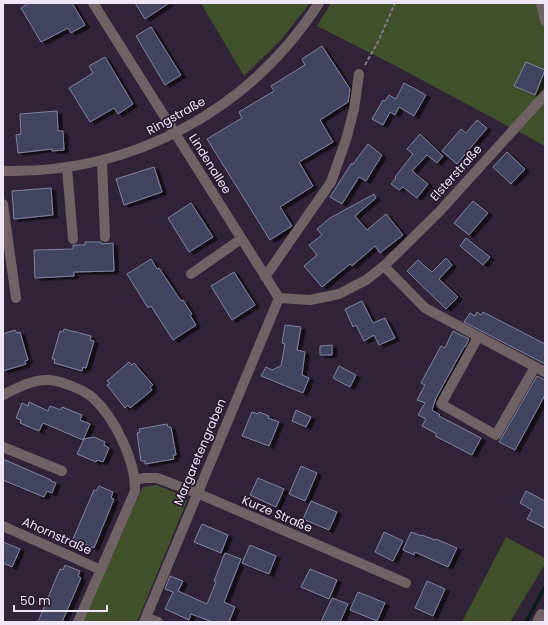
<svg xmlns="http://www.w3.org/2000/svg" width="548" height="625" font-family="Poppins,sans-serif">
  <defs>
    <filter id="shadow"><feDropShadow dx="4.5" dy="2.5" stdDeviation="0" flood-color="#0009"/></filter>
  </defs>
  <rect width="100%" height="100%" fill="#312439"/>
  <path fill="#41512b" d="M201,3H310L281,40L244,76Z
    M331,3H545V146L394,65L317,26Z
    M156,485L184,496L187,501L137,622H81L143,487Z
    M506,537L545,558V564L510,622H462Z"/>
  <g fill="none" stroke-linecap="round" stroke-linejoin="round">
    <path stroke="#061c1d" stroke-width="3.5" d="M526,622L545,587"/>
  </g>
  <path fill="#42445e" stroke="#8284a1" filter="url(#shadow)" d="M29,3H72L85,25L71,33L68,28L41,42L21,8Z
    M135,3H169L145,19Z
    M151,27L181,75L165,85L136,36Z
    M322,46L350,89L348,102L320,120L333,142L299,162L313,186L280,207L292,226L270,240L207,139L242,118L239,112L274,91L271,86L305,65L302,59Z
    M105,57L133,104L118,114L114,108L90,122L69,88L93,73L89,66Z
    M526,62L545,70L535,95L514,86Z
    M404,83L426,95L414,116L399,107L395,115L390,112L383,125L372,119L383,100L385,101L389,95L396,99Z
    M57,111L58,131H63L64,150L52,151V149L18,153L16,135L21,134L20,114Z
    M477,120L487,128L457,164L442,151L461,129L466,133Z
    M420,134L443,156L437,163L427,155L412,171L428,184L417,198L403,187L399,190L391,184L396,178L395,177L413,154L407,149Z
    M368,144L382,155L366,181L359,177L342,204L330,197L351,164H353Z
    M507,152L525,169L511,184L493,167Z
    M154,167L162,192L124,205L116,179Z
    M51,188L53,215L14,219L12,191Z
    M374,194L376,198L355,216L367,230L386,214L403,235L380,253L375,246L352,266L350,264L322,287L304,266L317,255L309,245L322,235L317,229L330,218Z
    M473,201L488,213L469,235L454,223Z
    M191,203L213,237L189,252L168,218Z
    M466,238L490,257L483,265L460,246Z
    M85,242H101V244L113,243L114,271L74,272V276L35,278L34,250L73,249V245H85Z
    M446,258L452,265L439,279L458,297L446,309L407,271L418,260L432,272Z
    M151,259L157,269L159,268L181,301L183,300L192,314L190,315L196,325L173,340L151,306L148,308L127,274Z
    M234,272L255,305L232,320L211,286Z
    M362,301L373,323L385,318L395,338L379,345L374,335L364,341L356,325L353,327L345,309Z
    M477,312L481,315L483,312L545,344V364L464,322L470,313L475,316Z
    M285,325L301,327L297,350L305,352L302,375L309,378L303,393L261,376L266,367L272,370L281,366L285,344L282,343Z
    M64,329L91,336L90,340L94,341L86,368L83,367L82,371L54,363L55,359H52L60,331L63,332Z
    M15,330L17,333L20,332L28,360L25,361L26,364L3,371V334Z
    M453,331L469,339L465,347H464L436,398L432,410L440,415L439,416L481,438L472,455L435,436L437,434L422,426L426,419L418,415L425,403L417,400L425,385L421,383L441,346L445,348Z
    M332,345V355H320V346Z
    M129,362L132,365L134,363L153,385L150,387L152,390L130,408L128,405L125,408L107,385L110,383L107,381Z
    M339,366L356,375L350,387L333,378Z
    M537,376L545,380V395L515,450L499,442Z
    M29,402L48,411L50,406L61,410L62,407L82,415L80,420L90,424L83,440L43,423L39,431L20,423L21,420L16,418L22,403L28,406Z
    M296,410L311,417L306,427L292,421Z
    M252,412L258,414L259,412L269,416L268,418L279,422L269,446L242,436Z
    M167,424L168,427H171L176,455H173L174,459L145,464V461H141L137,433L140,432L139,429Z
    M94,437L105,442L104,445L109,448L103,462L97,460L96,462L77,454L84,439Z
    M3,459L51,480V481L56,483L52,493L47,491L44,497L3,480Z
    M301,466L317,473L305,501L289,494Z
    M258,478L284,489L276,507L250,495Z
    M99,486L113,492L111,498L114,499L94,548L73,539L94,490L96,491Z
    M526,491L545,501V528L527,519L532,510L520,503Z
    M311,501L337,512L329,530L303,519Z
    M202,524L228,535L221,553L194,542Z
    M384,532L403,541L393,561L375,552Z
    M411,532L422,536V535L435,540L436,539L457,548L448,567L415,552L414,555L403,550Z
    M3,542L20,549L12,567L3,563Z
    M250,545L276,556L269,574L242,563Z
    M225,553L241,559L224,602L235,607L229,622H213L191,614L189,620L165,609L173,592L165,589L170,576L183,581L178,591L207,604L216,582L214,581Z
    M65,565L80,571L78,576L81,578L62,622H38L60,569L63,570Z
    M310,569L337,580L329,599L301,587Z
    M427,581L445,589L433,616L415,608Z
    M358,592L385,603L377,621L350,610Z
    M332,598L348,604L340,622H321Z"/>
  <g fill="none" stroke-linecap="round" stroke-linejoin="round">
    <path stroke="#867b8d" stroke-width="2" stroke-dasharray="4 2" stroke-linecap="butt" d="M365,65L378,42L395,3"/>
    <path stroke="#716266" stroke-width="10" d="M93,3L279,298
      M541,3L545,21
      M102,161L105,237
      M67,168L73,239
      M3,171C132,174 249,111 319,3
      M3,204L16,298
      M384,266L425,308L545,372
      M191,274L241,239
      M265,277L331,182L346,140L354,109L359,74
      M279,298L310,300L339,294L366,280L384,266L440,211L545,95
      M478,337L441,404L496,435L535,367
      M3,395C17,388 33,379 49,380C61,381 85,390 93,398C115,418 136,462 135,491L78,622
      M3,447L62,471
      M135,480L144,478H157L197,493L406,583
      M3,526L101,570
      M146,617L158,622
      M144,622L279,298
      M537,622L541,614L545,616"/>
  </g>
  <g text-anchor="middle" stroke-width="3.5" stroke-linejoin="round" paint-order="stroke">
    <g font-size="12" fill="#eee6f4" stroke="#271a2f">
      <text transform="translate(176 116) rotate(-29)" y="4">Ringstraße</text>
      <text transform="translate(210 164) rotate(58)" y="4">Lindenallee</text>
      <text transform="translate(456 173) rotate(-48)" y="4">Elsterstraße</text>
      <text transform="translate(200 452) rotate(-67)" y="4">Margaretengraben</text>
      <text transform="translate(277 514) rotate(23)" y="4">Kurze Straße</text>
      <text transform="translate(57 536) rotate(24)" y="4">Ahornstraße</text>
    </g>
  </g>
  <rect width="548" height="625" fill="none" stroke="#eee6f4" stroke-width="8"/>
  <path d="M14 605v6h93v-6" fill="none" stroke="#eee6f4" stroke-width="2"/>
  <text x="20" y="605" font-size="12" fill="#eee6f4" stroke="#271a2f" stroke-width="3" paint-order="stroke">50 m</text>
</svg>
